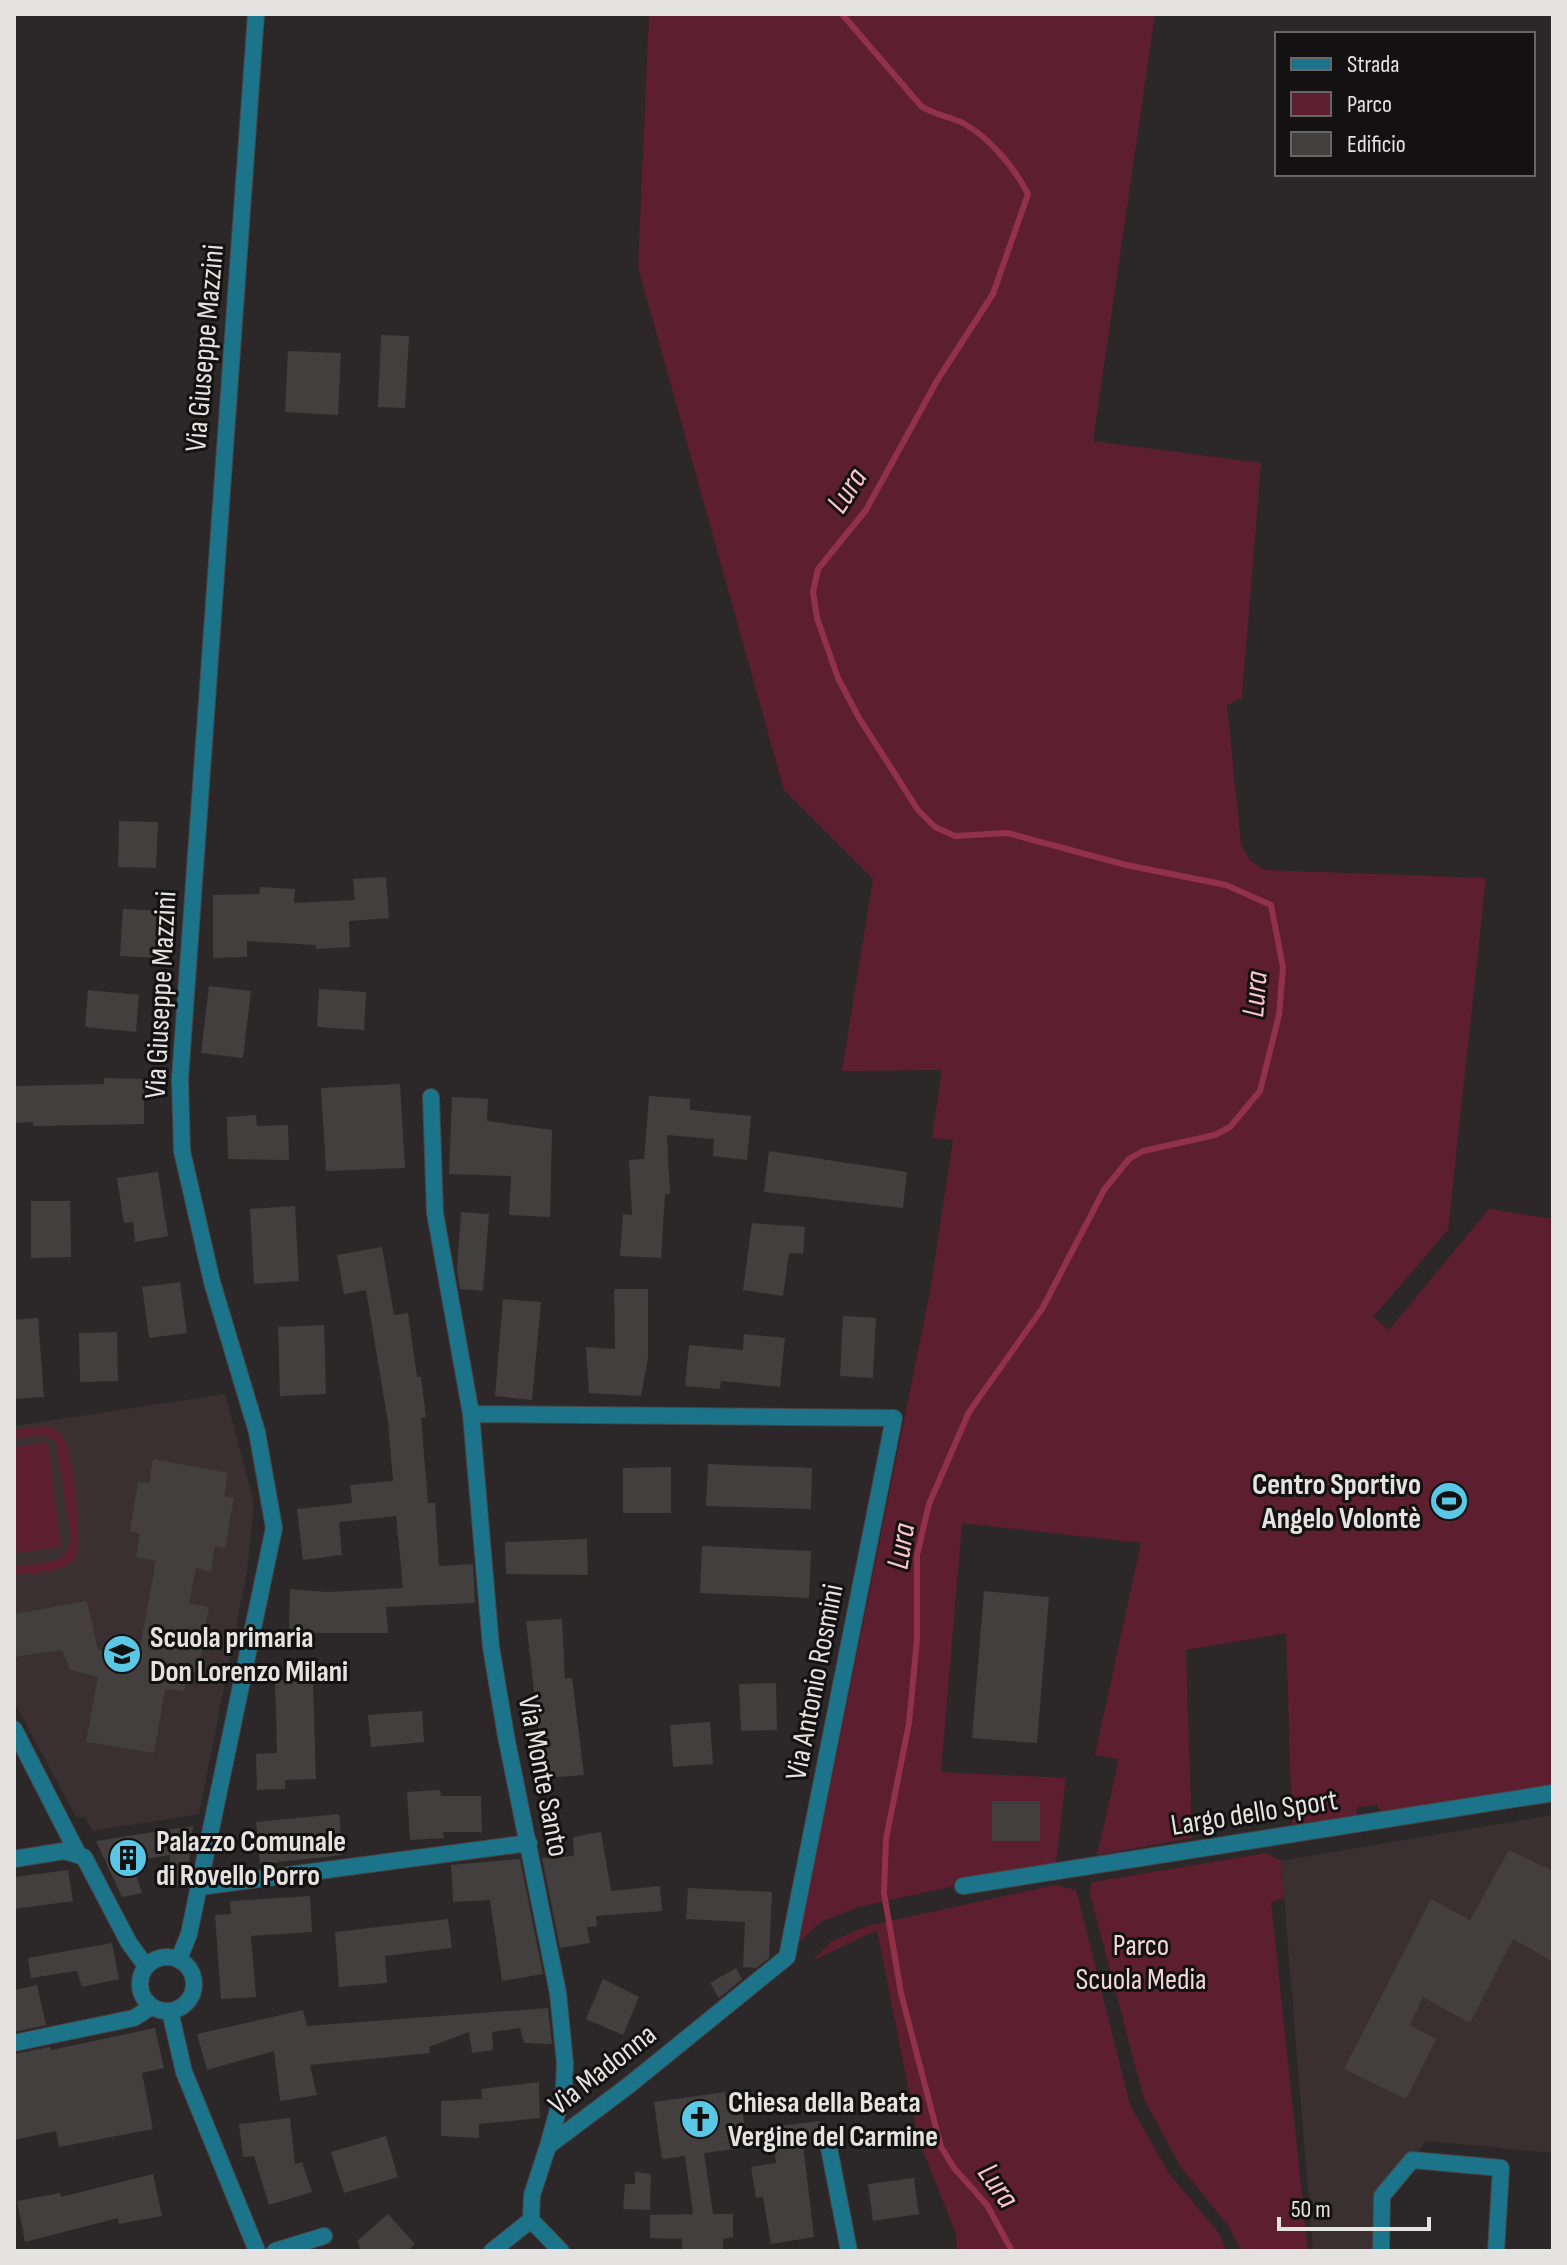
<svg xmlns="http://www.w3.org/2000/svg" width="1567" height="2265" font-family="'Sofia Sans Condensed',sans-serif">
  <rect width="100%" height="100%" fill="#2c2728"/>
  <path fill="#3a3031" d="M225,1394L254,1503L247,1571L199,1814L93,1831L85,1818L76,1817L14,1702V1426Z
    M1553,1815V2153L1426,2141L1382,2196L1381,2251H1313L1281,1861Z"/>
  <path fill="#5d1f2f" d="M649,14H1155L1093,441L1261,463L1242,698L1227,705L1241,845L1251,861L1265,870L1486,878L1448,1230L1373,1317L1389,1330L1489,1209L1553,1219V1789L1382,1815L1377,1805L1357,1807L1356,1817L1292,1825L1286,1633L1186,1650L1192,1838L1097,1855L1119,1759L1095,1755L1141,1543L962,1523L941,1772L1066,1778L1056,1864L858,1907L821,1922L799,1942L930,1292L953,1140L932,1138L942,1070L842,1071L873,879L784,790L638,267Z
    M44,1426C52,1428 60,1430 64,1438C73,1454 85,1549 74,1560C61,1574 32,1573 14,1575V1566C39,1563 65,1567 71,1539L56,1442L43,1435L14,1439V1430Z
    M48,1443L61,1547L14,1553V1447Z
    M1266,1853L1281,1861L1284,1898L1271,1902L1308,2251H1241L1229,2227L1180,2166L1144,2099L1090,1894L1092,1882Z
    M1055,1885L1076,1890L1130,2105L1170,2175L1219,2233L1227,2251H957L956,2234L919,2141L877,1930L812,1961L832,1941L867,1926Z"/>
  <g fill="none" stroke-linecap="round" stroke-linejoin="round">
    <path stroke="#91314a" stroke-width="6" d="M842,14L921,106C934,115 949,116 963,123C990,138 1014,167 1028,194L993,294L938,379L866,510L818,569L813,592L817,618L838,678L859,718L918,810L935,827L955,836L1007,833L1126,865L1226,885L1271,905L1283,967L1279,1015L1260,1091L1230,1127L1215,1135L1143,1151L1129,1159L1104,1190L1042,1309L969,1412L929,1504L917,1555V1639L909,1723L886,1839L884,1893L901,1993L941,2147L954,2168L987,2205L1012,2251"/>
  </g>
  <path fill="#433f3f" d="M381,335L409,336L405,408L378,407Z
    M288,351L341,353L338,415L285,412Z
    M119,821L158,822L156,868L118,867Z
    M386,877L389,918L349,921L350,947L316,949V945L247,941V957L213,958V895L259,894L260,887L295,889L294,903L355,900L353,879Z
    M123,909L161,911L159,958L120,956Z
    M209,986L251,991L243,1058L201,1053Z
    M319,989L366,992L364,1030L317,1027Z
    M88,990L139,995L136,1032L85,1027Z
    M104,1078L144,1079V1124L33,1126V1122L14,1123V1086L104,1084Z
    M400,1084L405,1168L326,1171L321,1088Z
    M649,1096L690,1099V1110L751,1116L747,1160L713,1156L714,1139L667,1135L670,1194H665L661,1258L620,1256L623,1214L632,1215L629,1160L644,1159Z
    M452,1097L488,1099L487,1121L552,1130L550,1217L509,1215L511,1176L449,1174Z
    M256,1115L257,1126L288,1125L289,1160L228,1159L227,1117Z
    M769,1151L907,1172L903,1208L764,1192Z
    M158,1172L168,1236L135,1242L133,1222L124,1223L117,1178Z
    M31,1201H70L71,1257L31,1258Z
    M295,1206L299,1281L254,1284L250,1209Z
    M461,1212L489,1214L483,1291L460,1289L457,1271Z
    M752,1223L805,1227L803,1254L789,1253L783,1296L743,1290Z
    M382,1247L394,1315L408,1313L417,1377H421L426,1417L421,1418L428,1503H435L439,1566L473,1564L475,1603L386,1607L388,1633H289L290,1589L327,1592L403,1588L396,1516L339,1522L342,1555L303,1560L297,1509L352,1503L350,1485L393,1481L388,1422L366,1290L344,1294L337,1255Z
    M180,1282L187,1333L149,1338L142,1287Z
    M614,1289H648V1358L641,1396L589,1393L586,1347L615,1349Z
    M503,1299L541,1302L532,1400L495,1396Z
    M843,1316L876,1318L873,1378L840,1376Z
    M38,1318L44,1397L14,1399V1320Z
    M324,1325L326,1394L280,1396L278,1327Z
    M117,1332L118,1381L80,1382L79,1333Z
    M744,1334L785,1338L780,1387L721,1381L720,1389L685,1386L689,1345L743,1350Z
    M153,1459L228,1473L224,1496L234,1498L225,1548L215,1546L211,1572L196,1568L189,1603L209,1607L198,1672H187L184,1691L165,1689L154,1753L86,1742L98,1677L70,1670L62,1650L14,1657V1614L87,1601L98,1650L138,1658L156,1561L136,1557L140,1534L130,1531L138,1482L149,1483Z
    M708,1464L812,1468L811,1509L706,1506Z
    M671,1467V1513H623V1468Z
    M587,1539L588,1575L506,1574L505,1542Z
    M702,1546L811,1551L809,1598L700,1593Z
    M984,1591L1049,1597L1037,1743L972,1738Z
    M562,1619L565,1678H572L584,1775L544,1778L526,1621Z
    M313,1679L316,1779L285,1780V1789L257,1790L256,1754L277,1753L275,1680Z
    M776,1683L777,1730L741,1731L739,1684Z
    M422,1711L424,1742L371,1747L368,1715Z
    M710,1722L713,1764L673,1767L670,1725Z
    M440,1790L441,1796H481L482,1832H443L444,1838L410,1840L407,1792Z
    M992,1801H1040V1841H992Z
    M339,1814L343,1855L260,1864L256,1822Z
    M193,1826L187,1884L170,1887V1855L132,1861L142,1893L122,1897L96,1841Z
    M601,1832L611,1891L660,1886L662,1911L596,1916L597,1926L587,1927L590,1943L560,1948L542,1858L574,1856L573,1837Z
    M1509,1850L1553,1871V1962L1513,1939L1470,2023L1423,1997L1410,2025L1436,2039L1406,2099L1344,2069L1431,1899L1470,1920Z
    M520,1859L543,1974L502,1981L490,1900L453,1902L451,1865Z
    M68,1870L73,1901L14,1909V1877Z
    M688,1888L772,1892L769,1958L756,1968L743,1967L745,1922L686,1919Z
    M310,1896L312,1932L251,1936L256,1997L221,1999L215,1915L231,1914L230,1901Z
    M448,1919L452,1948L385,1956L387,1983L339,1987L335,1932Z
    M112,1943L119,1979L82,1987L77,1971L31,1978L28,1958Z
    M736,1968L742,1979L719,1998L710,1983Z
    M603,1979L639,1997L623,2035L586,2019Z
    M37,1985L46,2025L14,2032V1990Z
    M548,2008L552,2044L524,2043L520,2028L492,2032L493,2050L472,2053L469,2032L429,2047L430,2053L310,2065L317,2095L280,2101L274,2051L207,2070L197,2034L303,2010L307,2026Z
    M155,2028L164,2068L142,2073L153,2129L59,2147L56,2131L14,2140V2054L50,2047L51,2050Z
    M539,2082L540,2118L479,2124V2138L441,2136V2101L482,2099L481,2089Z
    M725,2092L727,2104L741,2102L746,2133L732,2136L734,2149L704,2153L713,2214H733V2237L723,2239V2251H682V2239L650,2238V2215L693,2214L685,2156L662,2159L654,2102Z
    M290,2118L295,2164L302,2162L312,2192L269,2205L254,2156L243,2157L239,2124Z
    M820,2121L822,2140L803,2144L814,2237L771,2244L763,2197L756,2198L751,2167L776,2163L771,2127Z
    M386,2136L398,2177L344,2193L331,2152Z
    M635,2172L651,2174L650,2210L623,2209L625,2184H635Z
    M153,2174L162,2216L119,2224L118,2218L25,2242L17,2201L60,2193L61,2197Z
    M914,2178L919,2214L873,2221L868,2184Z
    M388,2214L415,2244L407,2251H361L357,2241Z"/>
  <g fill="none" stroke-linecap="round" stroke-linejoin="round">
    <g stroke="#4a4546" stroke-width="18">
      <path id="pedestrian" d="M1381,2251L1382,2196L1412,2160L1501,2168L1496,2251"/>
    </g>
    <g stroke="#4a4546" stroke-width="18">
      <path id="minor" d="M431,1097L435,1213L471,1414L491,1647L506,1736L558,1993L565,2063L564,2089L548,2146
        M471,1414L894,1418L787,1957L628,2086L548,2146L532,2195L531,2220L492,2251
        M14,1729L78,1854
        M14,1859L64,1851L84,1857L129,1943L146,1966
        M963,1886L1553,1793
        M199,1887L529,1843
        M140 1984a27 27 0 1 1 54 0a27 27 0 1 1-54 0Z
        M179,1959L189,1934L274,1528L257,1432L212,1282L182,1151L180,1079L256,14
        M170,2011L184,2072L257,2251
        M14,2043L134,2018L151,2007
        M829,2148L849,2251
        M531,2220L561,2251
        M275,2251L324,2236"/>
    </g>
    <use href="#pedestrian" stroke="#1b7489" stroke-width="16"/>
    <use href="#minor" stroke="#1b7489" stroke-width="16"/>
  </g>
  <defs>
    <g id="stadium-disc" transform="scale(2)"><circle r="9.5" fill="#5ac8e5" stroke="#131111"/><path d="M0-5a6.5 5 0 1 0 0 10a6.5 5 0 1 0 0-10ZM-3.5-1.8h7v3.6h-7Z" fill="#111"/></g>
    <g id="school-disc" transform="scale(2)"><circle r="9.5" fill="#5ac8e5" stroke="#131111"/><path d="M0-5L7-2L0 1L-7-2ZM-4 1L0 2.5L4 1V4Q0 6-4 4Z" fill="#111"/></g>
    <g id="building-disc" transform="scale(2)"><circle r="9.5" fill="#5ac8e5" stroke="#131111"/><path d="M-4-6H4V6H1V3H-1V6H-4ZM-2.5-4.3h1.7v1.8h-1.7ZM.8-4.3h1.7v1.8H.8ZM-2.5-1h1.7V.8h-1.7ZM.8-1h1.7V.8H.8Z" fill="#111"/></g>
    <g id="church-disc" transform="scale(2)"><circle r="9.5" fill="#5ac8e5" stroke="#131111"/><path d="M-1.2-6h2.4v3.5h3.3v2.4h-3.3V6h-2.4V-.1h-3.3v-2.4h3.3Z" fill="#111"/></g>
  </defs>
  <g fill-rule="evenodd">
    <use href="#stadium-disc" x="1449" y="1501"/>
    <use href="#school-disc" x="122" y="1654"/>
    <use href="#building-disc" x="128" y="1858"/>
    <use href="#church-disc" x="700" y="2119"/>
  </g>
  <g text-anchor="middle" stroke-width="6" stroke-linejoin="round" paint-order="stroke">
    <g font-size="30" fill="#e5e2e2" stroke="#131111">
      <text transform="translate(204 348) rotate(-85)" y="10">Via Giuseppe Mazzini</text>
      <text transform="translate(160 995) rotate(-87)" y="10">Via Giuseppe Mazzini</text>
      <text transform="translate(814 1682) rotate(-79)" y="10">Via Antonio Rosmini</text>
      <text transform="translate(544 1776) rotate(79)" y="10">Via Monte Santo</text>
      <text transform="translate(1254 1812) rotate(-9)" y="10">Largo dello Sport</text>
      <text transform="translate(602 2069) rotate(-38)" y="10">Via Madonna</text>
    </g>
    <g font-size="30" font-weight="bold" fill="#e5e2e2" stroke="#131111" text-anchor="start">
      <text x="1421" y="1494" text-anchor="end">Centro Sportivo<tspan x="1421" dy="34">Angelo Volontè</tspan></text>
      <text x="150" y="1647">Scuola primaria<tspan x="150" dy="34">Don Lorenzo Milani</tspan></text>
      <text x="156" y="1851">Palazzo Comunale<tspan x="156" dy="34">di Rovello Porro</tspan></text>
      <text x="728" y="2112">Chiesa della Beata<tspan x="728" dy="34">Vergine del Carmine</tspan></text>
    </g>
    <g font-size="30" fill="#f2d6da" stroke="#131111">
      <text x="1141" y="1955">Parco<tspan x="1141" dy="34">Scuola Media</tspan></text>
    </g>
    <g font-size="32" font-style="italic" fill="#fbc4cd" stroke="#131111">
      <text transform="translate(846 490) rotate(-57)" y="11">Lura</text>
      <text transform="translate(1254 994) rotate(-85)" y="11">Lura</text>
      <text transform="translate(900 1546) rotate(-81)" y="11">Lura</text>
      <text transform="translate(999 2185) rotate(55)" y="11">Lura</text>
    </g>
  </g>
  <rect width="1567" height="2265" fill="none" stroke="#e5e2e2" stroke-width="32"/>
  <rect x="1275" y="32" width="260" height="144" fill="#131111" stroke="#676565" stroke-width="2"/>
  <rect x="1291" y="58" width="40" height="12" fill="#1b7489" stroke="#676565" stroke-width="2"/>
  <text x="1347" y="72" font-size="24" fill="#e5e2e2">Strada</text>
  <rect x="1291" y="92" width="40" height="24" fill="#5d1f2f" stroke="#676565" stroke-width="2"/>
  <text x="1347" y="112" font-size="24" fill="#e5e2e2">Parco</text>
  <rect x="1291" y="132" width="40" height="24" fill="#433f3f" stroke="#676565" stroke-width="2"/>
  <text x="1347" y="152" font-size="24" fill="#e5e2e2">Edificio</text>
  <path d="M1279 2217v12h150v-12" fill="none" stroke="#e5e2e2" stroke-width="4"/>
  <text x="1291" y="2217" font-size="24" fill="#e5e2e2" stroke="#131111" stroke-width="6" paint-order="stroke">50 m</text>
</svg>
